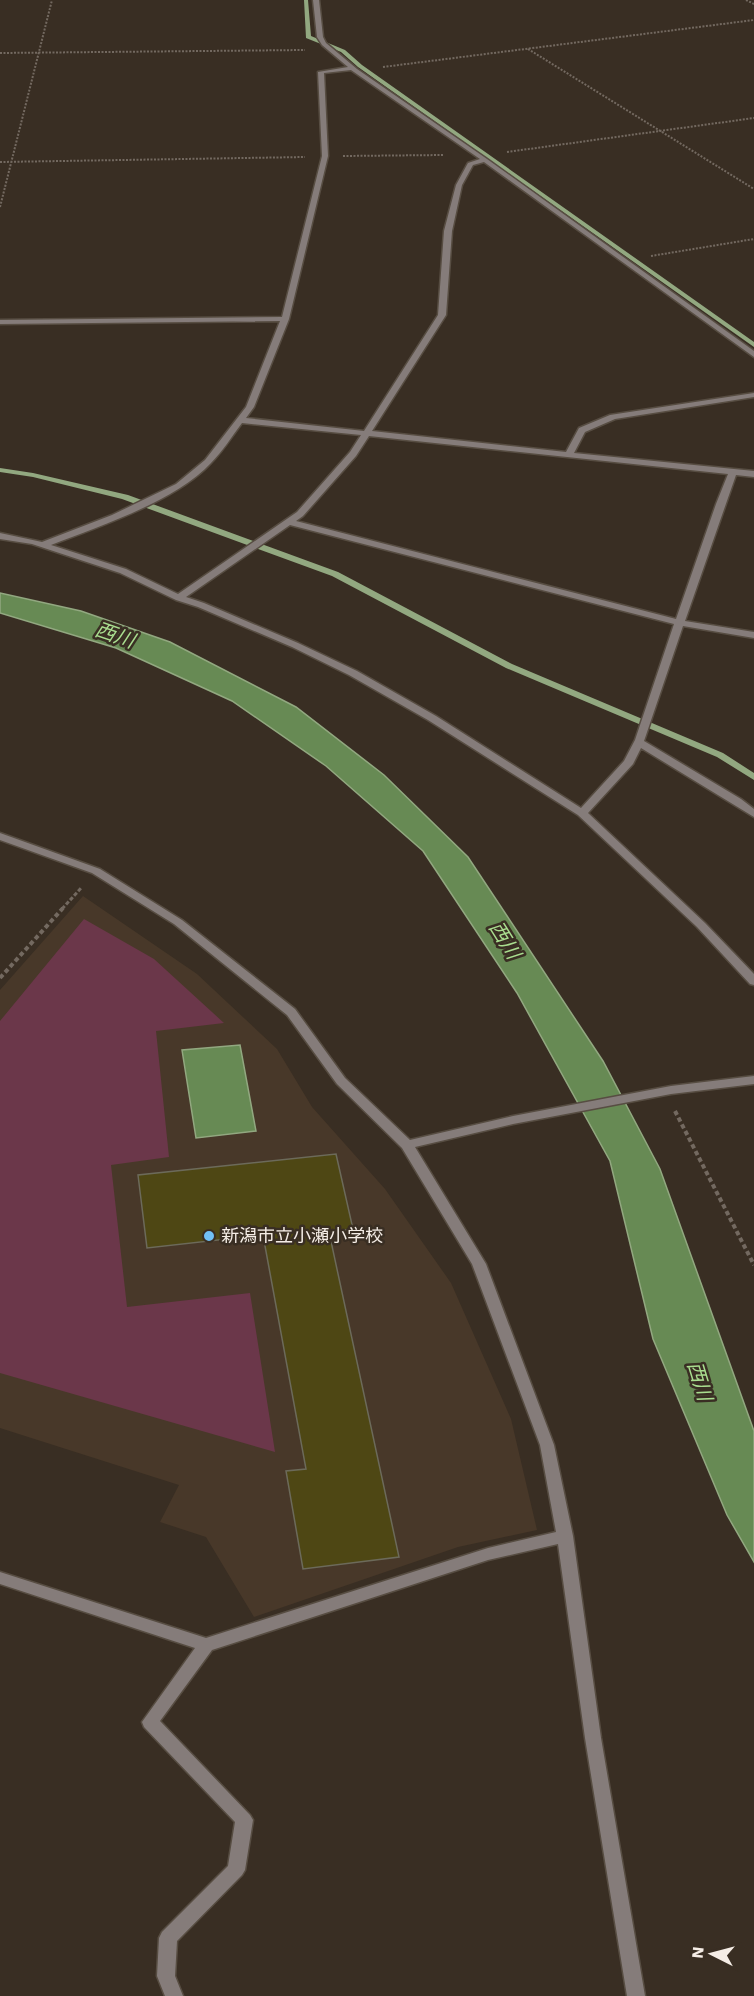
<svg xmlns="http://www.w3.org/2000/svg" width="754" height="1996" font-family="'Work Sans','Noto Sans JP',sans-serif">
  <rect width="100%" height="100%" fill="#392e23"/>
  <path fill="#483829" d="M83,896L197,974L277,1049L312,1107L385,1189L451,1283L511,1419L537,1530L458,1547L254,1617L206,1537L160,1522L179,1485L0,1428V990Z"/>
  <path fill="#6b374a" d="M84,919L154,959L224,1023L156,1031L169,1157L111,1165L127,1307L250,1293L275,1452L0,1373V1021Z"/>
  <path fill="#678a54" stroke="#92a880" stroke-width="1.5" d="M0,593L81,611L170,642L296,707L384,775L468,857L603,1061L660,1169L754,1431V1562L727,1515L653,1339L610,1161L517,993L423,851L326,766L232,701L116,648L0,613Z
    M240,1045L256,1131L196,1138L182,1050Z"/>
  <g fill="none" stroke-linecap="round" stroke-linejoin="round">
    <path fill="#92a880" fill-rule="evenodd" d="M304,0H308L311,36L345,50L362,65L754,342V347L358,67L341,52L306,38Z
      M0,468L33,473L128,495L338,572L512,664L723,753L754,773V780L717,757L506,668L332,576L122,499L33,477L0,472Z"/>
  </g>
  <path fill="#4e4714" stroke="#6c6a5a" stroke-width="1.5" d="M336,1154L353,1229L329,1232L399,1557L303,1569L286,1471L306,1469L263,1235L147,1248L138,1175Z"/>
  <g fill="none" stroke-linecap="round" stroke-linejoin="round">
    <g stroke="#574d42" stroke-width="3">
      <path id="street" d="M313,0H319L323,37L326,43L357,69L487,159L754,351V357L484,162L473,165L462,185L452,231L446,315L372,431L566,452L579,428L610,415L754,393V397L615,419L585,432L574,453L754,471V477L736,475L685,621L754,632V638L683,626L644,741L741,799L754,809V817L641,748L633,764L588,813L705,923L754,974V985L750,984L697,927L578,815L428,720L349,675L292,647L198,607L176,600L120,573L32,544L0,539V533L42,542L112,515L176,484L205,460L246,407L280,321L0,324V320L282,317L322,156L318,72L348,67L322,45L317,37ZM351,70L480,159L468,163L456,185L444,231L438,315L364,431L246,418L254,407L289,319L328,156L324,73ZM242,423L361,435L350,452L297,512L178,594L126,569L51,545C100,526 176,501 211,463C223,451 232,436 242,423ZM369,436L728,474L716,504L676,619L296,521L303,516L356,456ZM290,525L674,624L635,740L624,761L581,808L436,716L357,671L298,643L204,603L186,597Z
        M0,833L100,869L182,920L295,1009L345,1078L410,1140L513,1116L671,1086L754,1076V1084L671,1094L513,1124L415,1147L486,1264L554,1445L573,1536L601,1738L645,1996H627L585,1738L558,1544L488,1560L212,1650L160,1721L250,1815L253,1820L245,1870L242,1875L177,1941L175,1976L183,1996H165L157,1976L159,1938L162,1932L228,1866L235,1822L144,1727L142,1722L195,1648L0,1584V1572L206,1638L488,1548L556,1532L540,1445L472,1264L402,1148L337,1084L287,1015L174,924L92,873L0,840Z"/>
    </g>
    <path stroke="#736960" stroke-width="2" stroke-dasharray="2 1.5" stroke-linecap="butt" d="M746,0L754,4
      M528,49L754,189
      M0,53L305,50
      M383,67L754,20
      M507,152L754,118
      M343,156L443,155
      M0,162L305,157
      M0,207L52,0
      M651,256L754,239"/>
    <path stroke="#736960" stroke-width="3" stroke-dasharray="4 2" stroke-linecap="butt" d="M62,909L82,887"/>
    <path stroke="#736960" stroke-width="4" stroke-dasharray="4.5 3" stroke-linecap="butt" d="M0,978L63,908
      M675,1111L754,1265"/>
    <use href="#street" fill="#857c7a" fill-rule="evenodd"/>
  </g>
  <circle fill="#71c1f5" stroke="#392e23" stroke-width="2" cx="209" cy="1236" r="6"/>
  <g text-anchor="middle" stroke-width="5" stroke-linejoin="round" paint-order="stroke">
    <g font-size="18" fill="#f5ede6" stroke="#392e23" text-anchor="start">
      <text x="221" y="1242">新潟市立小瀬小学校</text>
    </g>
    <g font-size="20" font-style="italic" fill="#a9dd8f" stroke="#392e23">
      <text transform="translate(115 635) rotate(19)" y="7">西川</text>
      <text transform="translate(505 940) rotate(58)" y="7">西川</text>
      <text transform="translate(700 1381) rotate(73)" y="7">西川</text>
    </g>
  </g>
  <g transform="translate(712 1954) rotate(276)" stroke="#392e23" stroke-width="4.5" paint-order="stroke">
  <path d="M0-4.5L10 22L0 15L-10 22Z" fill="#f5ede6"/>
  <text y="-9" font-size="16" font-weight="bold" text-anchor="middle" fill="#f5ede6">N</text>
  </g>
</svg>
